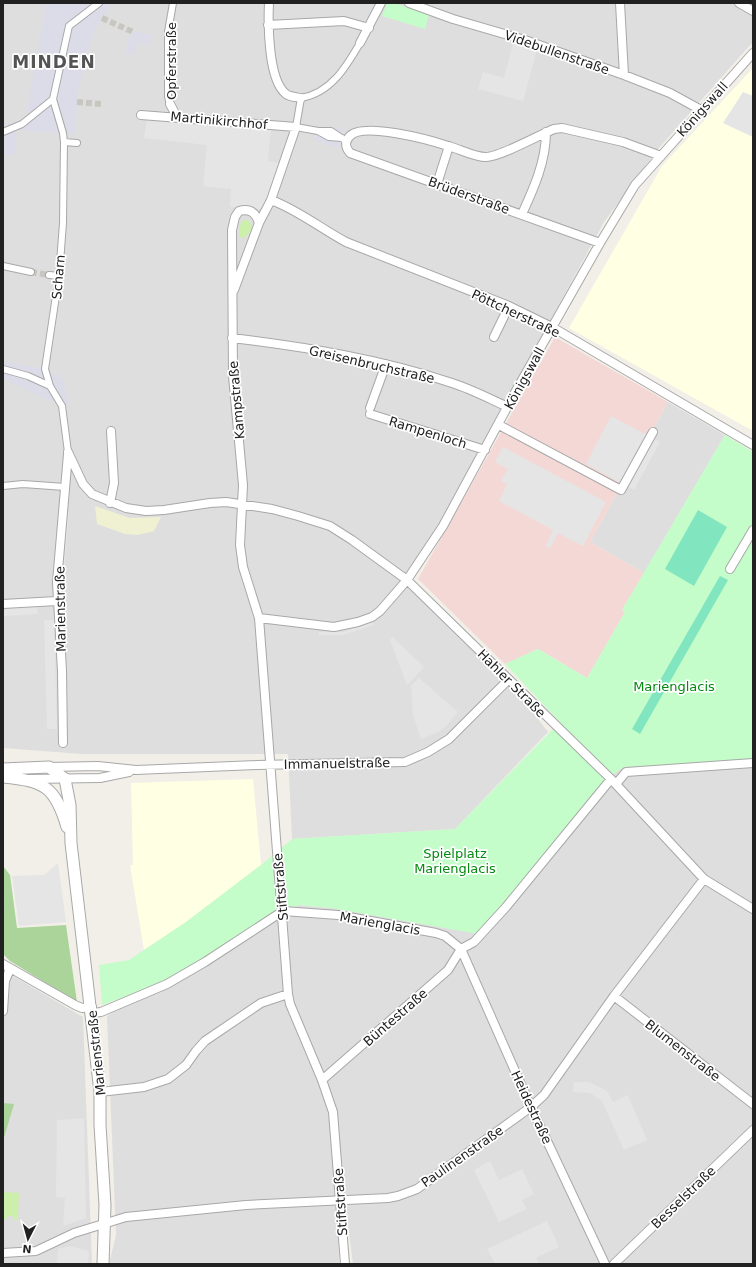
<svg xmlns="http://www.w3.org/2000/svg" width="756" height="1267" font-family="'DejaVu Sans',sans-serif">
  <rect width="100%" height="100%" fill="#f2efe8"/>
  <path fill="#dfdede" d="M3,3H753V45L751,44L658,149L604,222L436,531L403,580L508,680L548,732L455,829L292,839L288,754H82L3,748Z
    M668,402L725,435L644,573L590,542Z
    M753,762V1264H353L335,1124L339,1264H109L116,1235L107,1016L283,911L299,905L331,908L624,767Z
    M3,970L83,1017L92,1264H3Z"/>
  <path fill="#f3d8d6" d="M555,337L668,402L590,542L644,573L622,610L625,612L587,678L538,649L505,664L418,579Z"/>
  <path fill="#ffffe4" d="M753,68V431L569,328L662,166Z
    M253,779L261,865L186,922L144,950L130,865H133L131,783Z"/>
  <path fill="#eff1d2" d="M95,506L130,518L161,517L154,531L138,535L125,534L97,524Z"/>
  <path fill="#ccefab" d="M243,220L250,221L252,230L244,238L239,237V227Z
    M3,1192L19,1193L18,1220H14V1216H7V1219H3Z"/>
  <path fill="#abd49a" d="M3,866L10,875L17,928L66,925L77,1002L10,961L3,954Z
    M3,1103L14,1104L3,1141Z"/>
  <path fill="#c4fdc9" d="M387,3H394L429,15L425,29L382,16Z
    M725,435L753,452V762L624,767L615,773L478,934L331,908L299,905L283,911L168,981L102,1005L99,965L129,960L186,922L261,865L292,839L455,829L560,722L505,664L538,649L587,678L625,612L622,610Z"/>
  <path fill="#81e5c0" d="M698,510L727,527L694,586L665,569Z
    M720,576L728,580L640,734L632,729Z"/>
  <path fill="#e5e5e5" d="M513,44L537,50L523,101L478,89L483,72L504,78Z
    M743,92L753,96V137L723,123Z
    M147,118L271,128L268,161L279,163L265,203L260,209L244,206L230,207L231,189L203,186L207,145L144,138Z
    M611,416L660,442L634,490L586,464Z
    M503,447L606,502L583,546L558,533L550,548L546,546L553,530L499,501L507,484L501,481L508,469L495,462Z
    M66,512H69L64,572L61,571Z
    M37,606L38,614L3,616V608Z
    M44,620H54L57,729H47Z
    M373,622L374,625L343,635H319V632H343Z
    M393,637L424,667L407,685L390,640Z
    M419,678L458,712L446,726L438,732L421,739L413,715L411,686Z
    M58,863L66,922L19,926L12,876L44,875Z
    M574,1082H589L607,1091L613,1102L628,1095L647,1140L624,1150L602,1101L590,1093L573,1092Z
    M84,1118L86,1218L63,1226L65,1198L56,1197L57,1120Z
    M490,1161L499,1180L522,1169L534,1194L522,1200L527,1209L499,1222L474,1170Z
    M547,1221L559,1247L536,1258L539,1264H495L487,1249Z
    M70,1246L89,1251L88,1264L57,1263L58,1249Z"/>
  <path fill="#dcdce8" d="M35,3H113L96,28L89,47L78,92L75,134L16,130V154L3,156V125L26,118L45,6Z
    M134,31L151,35L150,47L139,42L133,55L125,53L128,40Z
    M319,127L344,129L338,149L315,140Z
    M3,361L45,369L64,380L69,406H62L3,379Z"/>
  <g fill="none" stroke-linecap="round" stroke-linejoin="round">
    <path stroke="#c8c6c0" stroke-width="6" stroke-dasharray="6 3" stroke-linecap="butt" d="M102,18L133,32
      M77,102L102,104
      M31,272L49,275"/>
    <g stroke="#a8a8a8" stroke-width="8">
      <path id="pedestrian" d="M53,99L63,133L64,142L63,223L59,276L45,369L50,386L62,406L68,452
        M170,104L168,97V32L173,3
        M318,131L329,137L342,138
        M3,132L22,124L53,99L69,26L99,3
        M346,141L331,131H318L296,127L301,98C331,93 346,67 360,43
        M64,142L77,143
        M3,266L31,272
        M49,275L59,276
        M3,369L28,376L50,386
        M3,486L23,484L65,487"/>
    </g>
    <g stroke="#a8a8a8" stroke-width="10">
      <path id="minor" d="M269,3C268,24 268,80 286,94C290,97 296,97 301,98
        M409,3L453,19L525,40L624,75L670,93L701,110
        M620,3L624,75
        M739,3L753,11
        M268,25L344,21L369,28
        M360,43L381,3
        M170,104L177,117
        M141,115L296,127L271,200L259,223L234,290
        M437,184L449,146
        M271,200C298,210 320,228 346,242L509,306L552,327L753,445
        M522,214C534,188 546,161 546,132
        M259,223C256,213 250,208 239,211L235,217L232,230L233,376L243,485L240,545L243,567L259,618L288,994L290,1004L322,1080L333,1112L345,1264
        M600,243L350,153C346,148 344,143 349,137C361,121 430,140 448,146C460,149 474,157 486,157C500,157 539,135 554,129L562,128L623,142L661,156
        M494,337L509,306
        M232,338C306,347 381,359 452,383C471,389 490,399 508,407
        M370,408L386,364
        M370,414L485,450
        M499,425L621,490L653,432
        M68,452L83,484L92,494L126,508L146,511L164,510L210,503L226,502L272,509L298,516L330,526L352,540L407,580L611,779L704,879L753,909
        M110,503L114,483L111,431
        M730,569L753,530
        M3,604L57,601
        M259,618L334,627L358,622L372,617L380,611L407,580L443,526L517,389L600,243L635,185L753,53
        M63,743L62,671L57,582L68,454
        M49,767L98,766L136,770L257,765L405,762L428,752L449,739L508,680
        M28,779L100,778L129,772
        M616,784L626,772L753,763
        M461,949L474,942L506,907L611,779
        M3,964L75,1005L82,1008L92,1007
        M614,996L753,1104
        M3,1011L5,981L10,969
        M92,1013L101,1012L167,984L205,962L283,911L338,915L436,933L445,936L461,949L531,1107L605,1264
        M322,1080L448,970L461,949
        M100,1092L144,1087L168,1079L186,1065L196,1051L205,1041L261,1003L288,994
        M3,1253L36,1251L74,1233L126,1217L246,1205L388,1198L398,1196L417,1189L531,1107L544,1095L614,996L704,879
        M614,1264L753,1130"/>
    </g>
    <g stroke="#a8a8a8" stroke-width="13">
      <path id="tertiary" d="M3,769L49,767L65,779L70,805L71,843L100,1092V1125L105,1205L103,1264
        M3,777C44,781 55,786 67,827"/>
    </g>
    <use href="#pedestrian" stroke="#fff" stroke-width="6"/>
    <use href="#minor" stroke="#fff" stroke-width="8"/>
    <use href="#tertiary" stroke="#fff" stroke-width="11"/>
  </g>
  <g text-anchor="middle" stroke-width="3.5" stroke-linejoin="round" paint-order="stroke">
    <g font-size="13" fill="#212121" stroke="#fff">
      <text transform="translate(557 52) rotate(19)" y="5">Videbullenstraße</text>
      <text transform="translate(171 61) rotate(-90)" y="5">Opferstraße</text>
      <text transform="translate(702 109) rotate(-48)" y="5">Königswall</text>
      <text transform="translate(219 120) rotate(5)" y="5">Martinikirchhof</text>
      <text transform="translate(469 195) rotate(20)" y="5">Brüderstraße</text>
      <text transform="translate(58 277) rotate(-85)" y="5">Scharn</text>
      <text transform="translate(516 313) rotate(25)" y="5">Pöttcherstraße</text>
      <text transform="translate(372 364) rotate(13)" y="5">Greisenbruchstraße</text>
      <text transform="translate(524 378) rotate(-61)" y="5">Königswall</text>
      <text transform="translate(236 400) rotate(-95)" y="5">Kampstraße</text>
      <text transform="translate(428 432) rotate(17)" y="5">Rampenloch</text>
      <text transform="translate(60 609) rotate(-91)" y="5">Marienstraße</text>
      <text transform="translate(512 683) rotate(45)" y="5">Hahler Straße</text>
      <text transform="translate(337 763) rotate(-1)" y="5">Immanuelstraße</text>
      <text transform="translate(280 887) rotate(-95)" y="5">Stiftstraße</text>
      <text transform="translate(380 923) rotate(10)" y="5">Marienglacis</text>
      <text transform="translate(395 1017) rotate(-41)" y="5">Büntestraße</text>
      <text transform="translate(683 1050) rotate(38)" y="5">Blumenstraße</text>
      <text transform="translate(96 1053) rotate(-96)" y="5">Marienstraße</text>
      <text transform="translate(532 1107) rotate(65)" y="5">Heidestraße</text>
      <text transform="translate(462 1156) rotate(-35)" y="5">Paulinenstraße</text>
      <text transform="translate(683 1197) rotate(-44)" y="5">Besselstraße</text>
      <text transform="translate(340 1202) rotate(-94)" y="5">Stiftstraße</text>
    </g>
    <g font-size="13" fill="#048a11" stroke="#fff">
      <text x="674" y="691">Marienglacis</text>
      <text x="455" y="858">Spielplatz<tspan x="455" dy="15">Marienglacis</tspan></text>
    </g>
    <g font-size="17" font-weight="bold" letter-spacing="1" fill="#545454" stroke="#fff">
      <text x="54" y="68">MINDEN</text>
    </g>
  </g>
  <rect width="756" height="1267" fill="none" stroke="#212121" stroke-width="8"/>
  <g transform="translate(28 1239) rotate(186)" stroke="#ffffff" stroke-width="3" paint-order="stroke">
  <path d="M0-3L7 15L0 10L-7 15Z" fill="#212121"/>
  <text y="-6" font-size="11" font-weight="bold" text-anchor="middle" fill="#212121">N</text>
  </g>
</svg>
